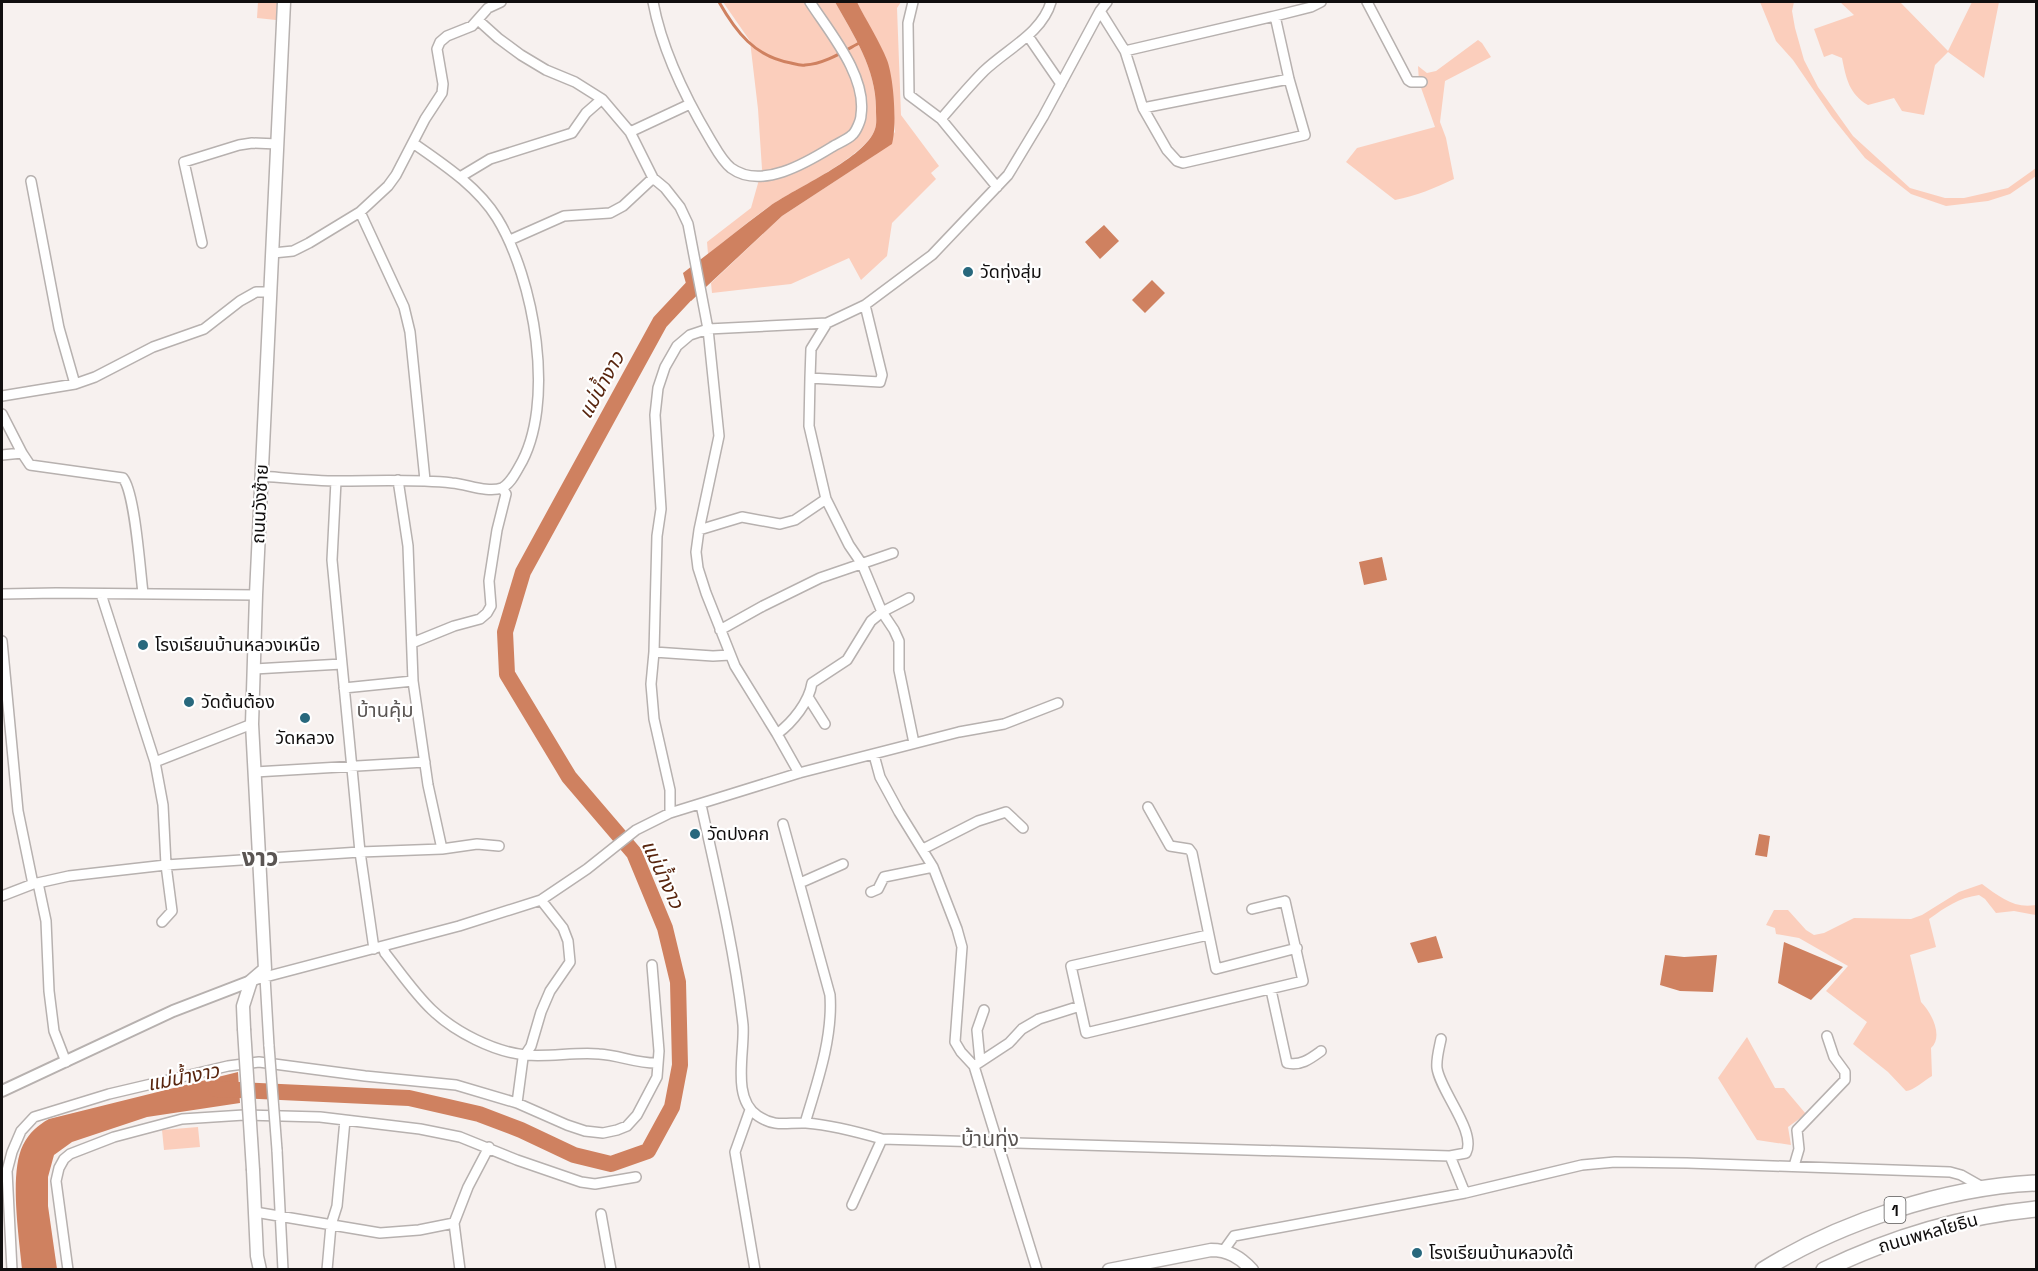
<svg xmlns="http://www.w3.org/2000/svg" width="2038" height="1271" font-family="'Space Grotesk','Noto Sans Thai',sans-serif">
  <rect width="100%" height="100%" fill="#f7f1ef"/>
  <path fill="#fbcebc" d="M258,2H277L276,20L257,18Z
    M723,2H835C854,36 877,70 876,111C876,117 877,124 875,129C867,155 798,188 773,204C750,219 729,238 708,254L707,242L751,208L762,169L758,109L750,41Z
    M857,2H901L897,8L901,115L939,166L931,173L936,179L892,223L887,256L861,280L849,258L791,284L712,293L711,283L782,216L875,155L895,132L887,61Z
    M1760,2H1794L1792,11L1795,28L1804,60L1818,87L1853,136L1910,188L1945,198H1964L2008,188L2036,168V176L2010,194L1988,201L1946,206L1911,194L1865,158L1832,117L1793,60L1776,41Z
    M1840,2H1900L1948,51L1972,2H1999L1984,78L1948,52L1935,65L1924,115L1902,111L1894,98L1868,105C1849,94 1846,78 1842,58L1832,54L1824,57L1814,29L1854,15Z
    M1478,40L1482,43L1491,57L1445,81L1440,122L1446,138L1454,179C1435,188 1416,196 1395,200L1346,162L1357,148L1435,127L1419,82L1418,66L1427,73L1436,71Z
    M1982,884C2000,897 2014,909 2036,905V915L2014,911L1996,913L1985,899L1979,895C1958,898 1946,907 1929,919L1936,947L1910,955L1921,1002C1931,1012 1944,1036 1931,1048L1932,1076C1925,1080 1913,1091 1906,1091L1888,1072L1853,1044L1867,1022L1826,991L1848,966L1799,938L1776,934L1775,928L1766,925L1774,910H1788L1806,930L1814,935L1824,933L1854,918L1911,919L1922,915L1959,892Z
    M1747,1037L1775,1088H1784L1806,1114L1788,1127L1791,1145L1757,1140L1718,1078Z
    M198,1127L200,1147L164,1150L162,1130Z"/>
  <path fill="#cf8160" d="M835,2H857C866,20 880,42 887,60C894,78 897,126 892,144L782,216L691,301L683,273C712,251 740,228 770,206C795,188 866,158 875,129C877,124 876,116 876,111C877,70 854,36 835,2Z
    M1104,225L1119,241L1100,259L1085,242Z
    M1152,280L1165,293L1145,313L1132,300Z
    M1382,557L1387,580L1364,585L1359,562Z
    M1759,834L1770,836L1767,857L1755,855Z
    M1436,936L1443,958L1418,963L1410,943Z
    M1784,942L1843,967L1811,1000L1778,983Z
    M1665,955L1684,957L1717,955L1713,992L1680,991L1660,985Z
    M238,1072L240,1103L147,1117L72,1142L54,1155L48,1177V1206L57,1269H22C19,1237 9,1173 23,1145C29,1133 38,1125 49,1119Z"/>
  <g fill="none" stroke-linecap="round" stroke-linejoin="round">
    <path stroke="#cf8160" stroke-width="3" d="M719,2C736,32 755,57 791,63C795,64 801,66 805,65C825,64 844,51 861,42"/>
    <path stroke="#cf8160" stroke-width="16" d="M216,1089L409,1098L479,1114L521,1130L574,1155L611,1164L648,1151L672,1107L680,1065L678,982L665,928L634,853L569,777L507,674L505,632L523,572L660,322L704,275"/>
    <g stroke="#b7b1af" stroke-width="12">
      <path id="minor" d="M653,2C662,50 685,97 710,139C716,149 722,161 731,168C761,190 806,163 832,147C838,143 847,140 852,135C856,132 861,120 861,115C867,76 830,33 810,2
        M913,2L908,23L909,95L941,119
        M1367,2L1408,80L1411,82H1422
        M1100,11L1125,51L1143,108L1167,150L1177,161L1183,163L1305,135L1289,79L1275,16
        M478,20L498,38L521,55L546,70L575,82L602,99L630,132L653,178L665,188L680,207L688,224L708,329L719,436L699,530L696,552L698,568L706,593L735,666L777,734L799,773
        M1028,36L1061,84
        M1125,51L1275,16L1311,7L1321,2
        M1143,108L1289,79
        M630,132L690,104
        M460,177L490,159L572,133L586,113L602,99
        M31,181L59,328L75,384
        M997,187L941,119C955,103 969,86 984,71C1007,49 1042,33 1051,2
        M360,212L404,307L410,332L425,480
        M510,240L564,216L610,213L623,206L653,178
        M202,243L184,162L239,145L252,143L278,144
        M273,253L293,251L309,243L360,212L388,186L396,175L425,119L442,93L443,84L437,49L440,42L447,36L472,26L488,8L501,2
        M865,305L882,375L880,382L810,378L809,426L826,499L849,545L862,564L882,612L894,630L899,641V670L914,743
        M810,378L811,349L827,323
        M2,396L75,384L95,377L153,347L204,329L240,301L256,292H271
        M2,414L22,453L30,465L123,478C135,493 140,569 143,593
        M2,455L22,453
        M261,476C287,478 313,481 339,481C377,481 414,479 452,483C467,484 487,493 502,488C510,484 515,474 519,467C557,404 534,278 497,218C477,186 443,164 413,143
        M398,480L408,546L413,681L428,785L442,849
        M336,481L332,560L360,852L374,949
        M699,530L742,517L780,524L795,520L826,499
        M2,594L56,593L256,595
        M101,594L155,762L163,805L166,865L172,911L162,922
        M720,630L763,606L820,578L893,553
        M2,641L18,811L33,884
        M412,643L454,626L480,619L487,613L491,606L489,581L497,530L506,494L502,488
        M654,652L713,656L730,655
        M254,669L342,664
        M344,688L413,681
        M808,697L825,724
        M777,734C793,722 809,702 812,683L847,660L871,621L882,612L909,598
        M874,755L880,777L899,812L933,867L957,929L962,947L955,1042L961,1052L974,1066L1037,1270
        M155,762L252,724
        M255,772L425,762
        M701,805C717,877 735,952 743,1025C745,1052 731,1099 758,1116C776,1128 787,1122 806,1123C831,1125 858,1132 882,1139L1450,1156L1465,1193
        M1148,807L1170,846L1189,849L1192,853L1216,969L1297,948
        M670,813V790L654,719L651,684L654,652L657,536L661,509L655,415L658,388L665,367L677,346L690,335L708,329L827,323L865,305L932,255L1008,175L1043,117L1100,11L1107,2
        M783,824L830,995C833,1038 817,1083 805,1123
        M923,849L978,821L1006,812L1023,828
        M38,883L46,921L49,991L54,1031L66,1062
        M800,883L843,864
        M871,892L878,889L884,877L933,867
        M2,896L33,884L69,876L166,865L360,852L442,849L477,844L499,846
        M1208,935L1071,966L1086,1033L1303,981L1285,901L1252,909
        M383,947L385,953C400,972 415,994 432,1010C455,1032 494,1052 526,1055C550,1057 575,1052 599,1054C619,1055 638,1064 658,1063
        M265,977L269,1046
        M254,980L459,926L541,900L587,869L636,830L670,813L799,773L959,732L1004,724L1058,703
        M1271,990L1287,1063C1301,1066 1310,1059 1321,1051
        M1441,1039C1439,1049 1436,1059 1437,1068C1440,1091 1477,1132 1466,1153L1450,1156
        M980,1061L977,1030L984,1010
        M974,1066L1009,1043L1022,1029L1039,1019L1080,1006
        M517,1103L523,1058L531,1046L541,1012L550,991L570,962L568,941L563,928L541,900
        M750,1110L735,1152L755,1270
        M277,1150L283,1270
        M1794,1166L1799,1149L1797,1130L1845,1080V1072L1834,1057L1827,1036
        M852,1205L882,1139
        M255,1212L380,1233L419,1230L454,1223
        M601,1214L611,1270
        M1224,1250L1234,1236L1465,1193L1582,1165L1615,1162L1687,1163L1950,1172L1961,1175L1984,1188
        M12,1270L7,1171L12,1152L21,1131L34,1117L109,1094L228,1066L259,1062L365,1076L456,1085L517,1103L567,1125L585,1131L603,1133L617,1130L627,1126L637,1115L657,1077L659,1051L652,965
        M68,1270L56,1181L59,1168L64,1159L70,1154L114,1137L182,1119L244,1115L320,1117L420,1129L460,1137L517,1160L581,1182L595,1184L636,1177
        M327,1270L331,1225L337,1206L345,1120
        M460,1270L454,1223L468,1187L489,1147"/>
    </g>
    <g stroke="#b7b1af" stroke-width="14">
      <path id="tertiary" d="M2,1091L173,1011L251,981"/>
    </g>
    <g stroke="#b7b1af" stroke-width="15">
      <path id="secondary" d="M244,1029L243,1006L251,981L265,969L252,724L256,595L284,2
        M253,1170L257,1256L260,1270
        M1109,1270L1211,1250C1228,1250 1240,1257 1252,1270"/>
    </g>
    <g stroke="#b7b1af" stroke-width="18">
      <path id="trunk" d="M1763,1270C1840,1222 1946,1187 2036,1183
        M1824,1270C1890,1238 1963,1216 2036,1209"/>
    </g>
    <use href="#minor" stroke="#fff" stroke-width="9"/>
    <use href="#tertiary" stroke="#fff" stroke-width="10"/>
    <use href="#secondary" stroke="#fff" stroke-width="12"/>
    <use href="#trunk" stroke="#fff" stroke-width="15"/>
    <g stroke="#b7b1af" stroke-width="12" stroke-linecap="butt">
      <path id="minor-bridge" d="M269,1046L277,1150"/>
    </g>
    <g stroke="#b7b1af" stroke-width="15" stroke-linecap="butt">
      <path id="secondary-bridge" d="M244,1029L253,1170"/>
    </g>
    <use href="#minor-bridge" stroke="#fff" stroke-width="9"/>
    <use href="#secondary-bridge" stroke="#fff" stroke-width="12"/>
  </g>
  <g fill="#28687d" stroke="#fff" stroke-width="2">
    <circle cx="968" cy="272" r="6"/>
    <circle cx="143" cy="645" r="6"/>
    <circle cx="189" cy="702" r="6"/>
    <circle cx="305" cy="718" r="6"/>
    <circle cx="695" cy="834" r="6"/>
    <circle cx="1417" cy="1253" r="6"/>
  </g>
  <g text-anchor="middle" stroke-width="4.5" stroke-linejoin="round" paint-order="stroke">
    <rect fill="#fff" stroke="#585757" stroke-width="1.5" x="1884.5" y="1197" width="21" height="26" rx="4.5"/>
    <g font-size="16" font-weight="bold" fill="#110f0f">
      <text x="1895" y="1216">1</text>
    </g>
    <g font-size="18" fill="#110f0f" stroke="#fff" text-anchor="start">
      <text x="980" y="278">วัดทุ่งสุ่ม</text>
      <text x="155" y="651">โรงเรียนบ้านหลวงเหนือ</text>
      <text x="201" y="708">วัดต้นต้อง</text>
      <text x="305" y="744" text-anchor="middle">วัดหลวง</text>
      <text x="707" y="840">วัดปงคก</text>
      <text x="1429" y="1259">โรงเรียนบ้านหลวงใต้</text>
    </g>
    <g font-size="18" fill="#110f0f" stroke="#fff">
      <text transform="translate(260 504) rotate(-87)" y="6">ถนนวังซ้าย</text>
      <text transform="translate(1928 1233) rotate(-16)" y="6">ถนนพหลโยธิน</text>
    </g>
    <g font-size="20" font-style="italic" fill="#58250e" stroke="#fff">
      <text transform="translate(601 385) rotate(-61)" y="7">แม่น้ำงาว</text>
      <text transform="translate(663 874) rotate(65)" y="7">แม่น้ำงาว</text>
      <text transform="translate(183 1077) rotate(-11)" y="7">แม่น้ำงาว</text>
    </g>
    <g font-size="20" fill="#5a5553" stroke="#fff">
      <text x="385" y="717">บ้านคุ้ม</text>
    </g>
    <g font-size="21" fill="#5a5553" stroke="#fff">
      <text x="990" y="1146">บ้านทุ่ง</text>
    </g>
    <g font-size="24" font-weight="bold" fill="#5a5553" stroke="#fff">
      <text x="260" y="866">งาว</text>
    </g>
  </g>
  <rect width="2038" height="1271" fill="none" stroke="#110f0f" stroke-width="6"/>
</svg>
